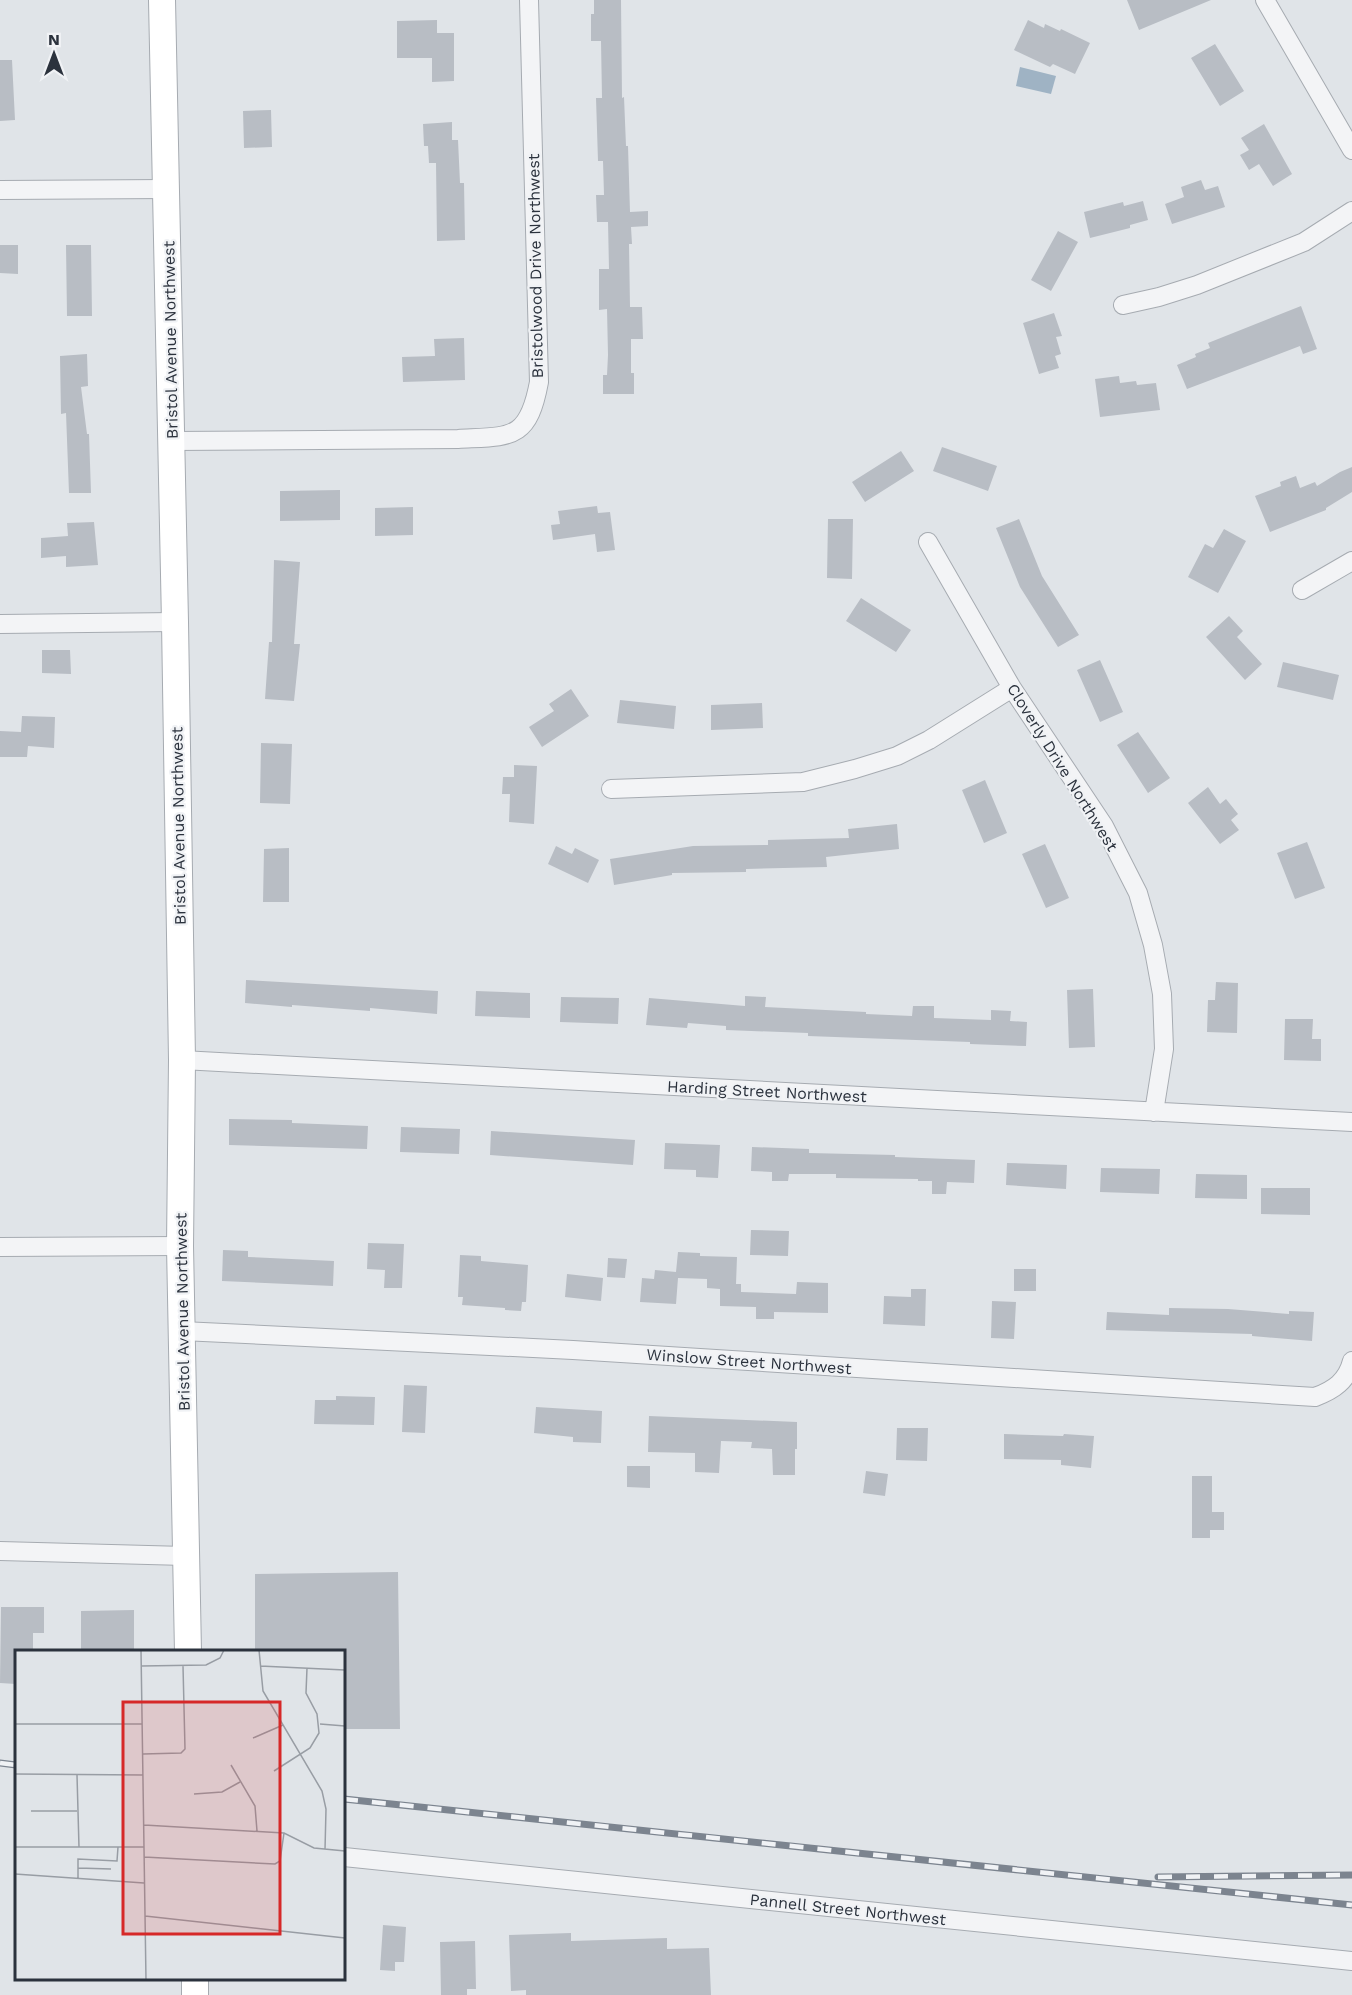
<svg xmlns="http://www.w3.org/2000/svg" width="1352" height="1995" font-family="'Work Sans',sans-serif">
  <rect width="100%" height="100%" fill="#e0e4e8"/>
  <path fill="#9fb3c4" d="M1020,67L1056,76L1051,94L1016,86Z"/>
  <path fill="#b8bdc4" d="M594,0H621L622,98L624,97L626,146H628L630,212L648,211V226L631,227L632,244H629L630,307H642L643,339H631V373H634V394H603V375H607L608,355L607,309L599,310V269H609L608,222H597L596,195H604L603,161H598L596,98H602L601,41H591V14H594Z
    M1127,0H1211L1139,30Z
    M437,20V33H454V81L432,82V58H397V21Z
    M1028,20L1044,28L1045,24L1060,31L1061,29L1090,43L1075,74L1053,64L1050,67L1014,50Z
    M1215,44L1244,91L1220,106L1191,58Z
    M0,60H12L15,120L0,121Z
    M271,110L272,147L244,148L243,111Z
    M452,122V140H458L460,183H464L465,240L437,241L436,163H429L428,146H424L423,124Z
    M1264,124L1292,174L1273,186L1259,164L1249,170L1240,155L1249,150L1241,138Z
    M1201,180L1205,190L1218,186L1225,207L1172,224L1165,204L1184,197L1181,187Z
    M1143,201L1148,220L1130,225V228L1090,238L1084,212L1123,202L1124,206Z
    M1058,231L1078,242L1051,291L1031,280Z
    M0,245H18V274L0,273Z
    M66,245H91L92,316H67Z
    M1301,306L1317,349L1303,354L1300,346L1187,389L1177,365L1196,357L1195,354L1210,348L1208,343Z
    M1054,313L1062,336L1056,337L1061,354L1055,356L1059,368L1039,374L1023,323Z
    M464,338L465,380L403,382L402,357L435,356L434,339Z
    M87,354L88,386L81,387L87,434H89L91,493H69L66,413L61,414L60,356Z
    M1119,376L1120,383L1136,381L1137,385L1156,383L1160,410L1100,417L1095,379Z
    M942,447L997,466L988,491L933,471Z
    M901,451L914,471L865,502L852,482Z
    M1352,467V492L1326,508V510L1270,532L1255,496L1281,486L1280,482L1296,476L1300,488L1315,482L1317,486L1340,472Z
    M340,490V520L280,521V491Z
    M597,506L598,513L610,512L615,550L597,552L595,534L553,540L551,525L560,524L558,511Z
    M413,507V535L375,536V508Z
    M828,519H853L852,579L827,578Z
    M1019,519L1042,576L1079,635L1058,647L1020,587L996,528Z
    M94,522L98,565L66,567V556L41,558V538L68,536L67,523Z
    M1224,529L1246,541L1218,593L1188,577L1205,544L1213,548Z
    M274,560L300,562L294,644H300L294,701L265,699L269,642H272Z
    M861,598L911,630L896,652L846,621Z
    M1229,616L1243,631L1237,637L1262,664L1245,680L1206,637Z
    M42,650H70L71,674L42,673Z
    M1100,660L1123,712L1100,722L1077,670Z
    M1283,662L1339,675L1333,700L1277,687Z
    M571,689L589,716L542,747L529,727L554,711L549,704Z
    M620,700L676,706L674,729L617,723Z
    M762,703L763,728L711,730V705Z
    M22,716L55,717L54,748L28,746L27,757H0V731L21,732Z
    M1138,732L1170,778L1148,793L1117,745Z
    M261,743L292,744L290,804L260,803Z
    M514,765L537,766L534,824L509,822L510,794H502L503,777H514Z
    M985,780L1007,833L984,843L962,790Z
    M1208,787L1220,804L1226,799L1238,814L1231,820L1239,830L1220,844L1188,803Z
    M897,824L899,849L826,857L827,867L746,869V872L672,873V875L614,885L610,859L693,846L768,845V840L849,838L848,829Z
    M1307,842L1325,888L1295,899L1277,853Z
    M1045,844L1069,898L1046,908L1022,854Z
    M556,846L572,854L575,848L599,860L588,883L548,864Z
    M289,848V902H263L264,849Z
    M246,980L438,991L437,1014L370,1008V1011L292,1005V1007L245,1003Z
    M1216,982L1238,983L1237,1033L1207,1032L1208,1000H1215Z
    M1093,989L1095,1047L1069,1048L1067,990Z
    M476,991L530,993V1018L475,1016Z
    M745,996L766,997L765,1007L866,1012V1014L912,1016L913,1006H934V1018L991,1020V1010L1011,1011L1010,1021L1027,1022L1026,1046L970,1044V1042L808,1036V1033L726,1030V1026L688,1023L687,1028L646,1025L649,998L745,1006Z
    M561,997L619,998L618,1024L560,1022Z
    M1285,1019H1313L1312,1039H1321V1061L1284,1060Z
    M229,1119L292,1120V1123L368,1126L367,1149L229,1145Z
    M401,1127L460,1129L459,1154L400,1152Z
    M491,1131L635,1140L633,1165L490,1155Z
    M665,1143L720,1145L718,1178L696,1177V1170L664,1169Z
    M752,1147L809,1149V1153L895,1155V1157L975,1160L974,1183L947,1182L946,1194H932V1181H918V1179L836,1178V1174H789L788,1181H772V1172L751,1171Z
    M1007,1163L1067,1165L1066,1189L1006,1185Z
    M1101,1168L1160,1169L1159,1194L1100,1192Z
    M1196,1174L1247,1175V1199L1195,1198Z
    M1261,1188H1310V1215L1261,1214Z
    M751,1230L789,1231L788,1256L750,1255Z
    M368,1243L404,1244L402,1288H384L385,1270L367,1269Z
    M223,1250L248,1251V1257L334,1261L333,1286L222,1281Z
    M678,1252L700,1253V1256L737,1257L736,1284H741V1292L796,1294L797,1282L828,1283V1313L774,1312V1319H756V1307L720,1306V1289L707,1288V1279L678,1278L676,1304L640,1302L642,1278L654,1279L655,1270L676,1272Z
    M460,1255L481,1256V1261L528,1265L526,1302H522L521,1311L505,1310V1308L462,1305L463,1297H458Z
    M608,1258L627,1259L625,1278L607,1277Z
    M1014,1269H1036V1291H1014Z
    M567,1274L603,1278L601,1301L565,1297Z
    M911,1289H926L925,1326L883,1324L884,1296L911,1297Z
    M992,1301L1016,1302L1014,1339L991,1338Z
    M1169,1308L1228,1309L1289,1314V1311L1314,1312L1312,1341L1252,1336V1334L1106,1330L1107,1312L1169,1315Z
    M404,1385L427,1386L425,1433L402,1432Z
    M336,1396L375,1397L374,1425L314,1424L315,1400H336Z
    M536,1407L602,1411L601,1443L573,1442V1437L534,1433Z
    M649,1416L797,1422V1449H795V1475H773L772,1449L751,1448L752,1442L721,1441L719,1473L695,1472V1453L648,1452Z
    M897,1428H928L927,1461L896,1460Z
    M1004,1434L1063,1436L1064,1434L1094,1436L1091,1468L1061,1465V1460L1004,1459Z
    M627,1466H650V1488L627,1487Z
    M866,1471L888,1474L885,1496L863,1493Z
    M1192,1476H1212V1512H1224V1530H1210V1538H1192Z
    M398,1572L400,1729H344V1652H255V1574Z
    M1,1607H44V1633H33V1652H16V1684L0,1683Z
    M134,1610V1652H81V1611Z
    M383,1925L406,1927L404,1962H395V1971L380,1970Z
    M571,1933V1941L667,1938V1949L709,1948L711,1995H526V1990L511,1991L509,1935Z
    M475,1941L476,1989H467V1995H441L440,1942Z"/>
  <g fill="none" stroke-linecap="round" stroke-linejoin="round">
    <g stroke="#a6abb1" stroke-width="20">
      <path id="street" d="M1265,0L1352,150
        M0,190L167,189
        M1123,305L1159,297L1197,285L1304,242L1352,211
        M171,441L458,439C511,436 528,441 539,382L529,0
        M928,542L1012,688L1104,826L1138,893L1153,945L1162,994L1164,1049L1154,1112
        M1302,590L1352,561
        M0,624L175,622
        M611,789L803,782L855,769L897,756L929,740L1012,688
        M182,1060L1352,1122
        M0,1247L180,1246
        M182,1331L573,1350L1315,1397C1334,1390 1347,1381 1352,1361
        M0,1551L185,1556
        M344,1857L1352,1961"/>
    </g>
    <g stroke="#a6abb1" stroke-width="28">
      <path id="secondary" d="M162,0L175,622L182,1060L180,1246L188,1652
        M195,1978V1995"/>
    </g>
    <use href="#street" stroke="#f3f4f6" stroke-width="18"/>
    <use href="#secondary" stroke="#fff" stroke-width="26"/>
    <g stroke="#7c848f" stroke-width="7">
      <path id="rail" d="M0,1763L16,1765
        M344,1799L1352,1905
        M1158,1877L1352,1875"/>
    </g>
    <use href="#rail" stroke="#f0f2f5" stroke-width="4.5" stroke-dasharray="14" stroke-linecap="butt"/>
  </g>
  <g text-anchor="middle" stroke-width="4.5" stroke-linejoin="round" paint-order="stroke">
    <g font-size="16" fill="#2b323d" stroke="#f0f2f5">
      <text transform="translate(535 266) rotate(-91)" y="6">Bristolwood Drive Northwest</text>
      <text transform="translate(170 340) rotate(-91)" y="6">Bristol Avenue Northwest</text>
      <text transform="translate(1063 767) rotate(58)" y="6">Cloverly Drive Northwest</text>
      <text transform="translate(178 826) rotate(-91)" y="6">Bristol Avenue Northwest</text>
      <text transform="translate(767 1091) rotate(3)" y="6">Harding Street Northwest</text>
      <text transform="translate(182 1312) rotate(-91)" y="6">Bristol Avenue Northwest</text>
      <text transform="translate(749 1361) rotate(4)" y="6">Winslow Street Northwest</text>
      <text transform="translate(848 1909) rotate(6)" y="6">Pannell Street Northwest</text>
    </g>
  </g>
  <g transform="translate(15 1650)">
    <rect width="330" height="330" fill="#e0e4e8"/>
    <path fill="none" stroke="#989da4" stroke-width="1.5" d="M126,0L131,330M244,0L248,41L307,141L311,159L310,200M126,16L191,15L205,8L209,0M245,16L330,20M0,74H127M305,74L330,76M238,88L268,75M128,104L166,103L170,99L168,16M216,115L240,156L242,181M259,121L295,98L304,83L302,64L291,43L292,18M0,124L128,125M62,125L64,197M179,144L207,142L225,132M16,161H62M129,175L269,183L299,198L330,201M0,197H129M129,207L260,214L265,211L269,183M63,218L96,219M0,224L129,233M63,229V209L102,211L103,197M130,266L330,288"/>
    <path fill="#d62828" fill-opacity="0.15" stroke="#d62828" stroke-width="3" d="M108,52H265V284H108Z"/>
    <rect width="330" height="330" fill="none" stroke="#2b323d" stroke-width="3"/>
  </g>
  <g transform="translate(54 54)" stroke="#f0f2f5" stroke-width="4.5" paint-order="stroke">
  <path d="M0-4.5L10 22L0 15L-10 22Z" fill="#2b323d"/>
  <text y="-9" font-size="16" font-weight="bold" text-anchor="middle" fill="#2b323d">N</text>
  </g>
</svg>
